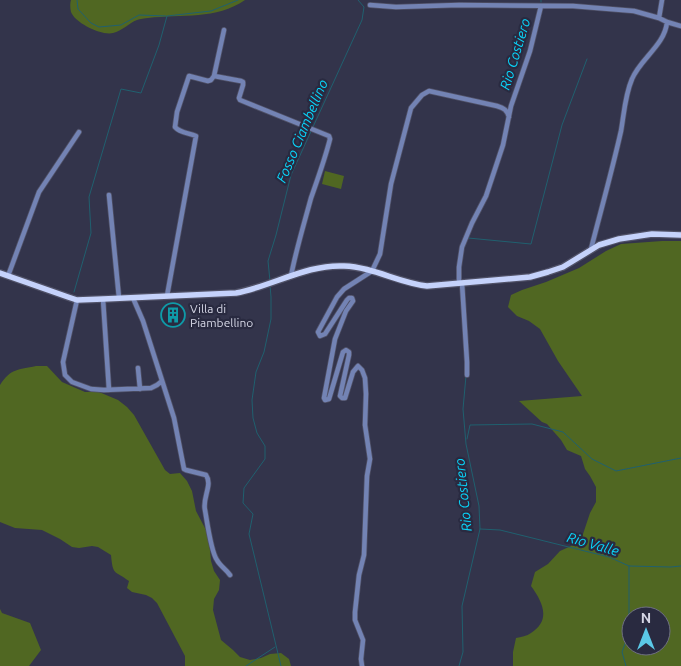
<svg xmlns="http://www.w3.org/2000/svg" width="681" height="666" viewBox="0 0 681 666" font-family="Ubuntu,sans-serif">
<style>
.green{fill:#506722;fill-rule:evenodd}
.lines{fill:none;stroke-linecap:round;stroke-linejoin:round}
.stream{stroke:#20606f;stroke-width:1}
.minor-casing{stroke:#505167;stroke-width:6}
.major-casing{stroke:#505167;stroke-width:8}
.minor{stroke:#7383b4;stroke-width:4.5}
.major{stroke:#c5d2fb;stroke-width:5.5}
.labels{text-anchor:middle;dominant-baseline:central;stroke-width:4.5;stroke-linejoin:round;paint-order:stroke}
.poi-label{font-size:12px;fill:#d5d6e5;stroke:#292a40;text-anchor:start}
.water-label{font-size:14px;font-style:italic;fill:#09d5fa;stroke:#292a40}
</style>
<rect width="100%" height="100%" fill="#33344b"/>
<path class="green" d="M71 0H245C216 20 182 14 148 18 145 18 140 19 137 20 129 23 122 31 113 33 102 36 75 23 71 12 70 8 70 3 71 0Z
M325 171 344 176 341 189 322 184Z
M662 241H681V666H513V652L516 638C521 637 527 636 531 633 552 620 542 601 531 586L535 572 548 564 560 551 571 546 583 534 590 513 596 502V487L590 476 585 469 581 456 567 450 561 440 547 424 542 422 519 401 582 396 558 361 540 329 529 321 517 316 508 307 511 295 522 290 546 282 579 268 606 251 621 244ZM631 616H661V646H631Z
M36 366H47L62 382 85 392H99L118 400 127 407 134 415 165 470 170 474 180 473 187 481 192 491 196 511 206 530 209 540 211 561 214 571 220 580 219 590 214 599 213 610 221 640 233 650 240 657 250 660 261 658 270 654 281 653 289 659 291 666H185V656L157 603 152 598 146 595 132 592 127 588 129 581C114 570 113 576 111 555L98 547 92 546 79 548 72 547 60 539 42 530 15 528 0 522V385C11 368 18 370 36 366Z
M0 609 2 613 30 623 41 650 29 666H0Z"/>
<g class="lines">
<path class="stream" d="M77 0 78 9 91 23 99 27 121 25 139 15 166 16
M541 2V0
M468 238 531 244 562 125 587 59
M270 281 268 261 276 235 291 175 362 20 364 7 358 0
M270 285 271 297V319L264 352 256 372 252 400 253 418 257 433 265 446V459L244 488 243 503 253 514 249 534 281 666
M74 292 91 233 89 197 121 89 141 93 159 45 167 16 211 11 238 0
M467 439 470 425 532 424 563 432 592 459 616 471 681 458
M480 529 500 530 609 557 629 566 671 567 681 566
M246 666 275 647
M459 666 463 652 462 606 480 529 479 506 466 444 463 409 466 376
M626 666 622 652 629 633V566"/>
<g class="minor-casing">
<path id="minor" d="M370 5 396 7 459 5 573 6 634 11 659 18 667 22 681 26
M659 18 662 0
M214 76 241 81 243 82V85L239 98 240 100 329 136 330 139C325 159 318 178 311 198 304 224 296 250 291 276
M109 195 119 298
M591 249C601 210 612 171 621 131 624 114 625 95 632 79 640 59 665 45 667 22
M8 276 39 192 79 132
M462 283 467 362V375
M459 284V267L462 247 472 223 486 196 503 145 511 106 530 51 541 6
M167 296 196 136C189 133 180 133 175 127L177 112 189 76 208 81 211 80 214 76 224 30
M133 298 143 321 174 418 184 469 186 470 206 475C213 485 202 498 205 510 207 521 211 552 217 560 220 566 226 569 230 575
M103 299 109 390
M77 300 63 362 65 375 72 382 91 389 104 390 151 388 157 385 162 381
M138 368 140 389
M362 666 361 659 363 640 355 620V612L359 575 364 555 367 476 370 459 365 425 366 394 365 378 362 370 358 366 353 372 345 398H342L340 396 349 355V352L346 350 343 352 329 399 325 400 324 398 335 339 346 311 353 301 352 298H349L347 300 325 334 320 336 318 332 337 297 344 289 372 271 380 254 391 184 411 108 422 95 429 91 497 106C504 108 507 110 509 117"/>
</g>
<g class="major-casing">
<path id="major" d="M0 273 68 297 77 300 103 299 236 293C273 286 307 264 344 266 373 267 399 283 427 286L530 277 548 272 563 267 599 245 619 239 652 234 681 235"/>
</g>
<use href="#minor" class="minor"/>
<use href="#major" class="major"/>
</g>
<defs>
<g id="building-ring" transform="scale(1.25)"><circle r="9.5" fill="#292a40" stroke="#0f9aa8" stroke-width="1.5"/><path d="M-4-6H4V6H1V3H-1V6H-4ZM-2.5-4.3h1.7v1.8h-1.7ZM.8-4.3h1.7v1.8H.8ZM-2.5-1h1.7V.8h-1.7ZM.8-1h1.7V.8H.8Z" fill="#0f9aa8"/></g>
</defs>
<g fill-rule="evenodd">
<use href="#building-ring" x="173" y="315"/>
</g>
<g class="labels">
<g class="poi-label">
<text x="190" y="308">Villa di<tspan x="190" dy="14">Piambellino</tspan></text>
</g>
<g class="water-label">
<text transform="translate(515 54) rotate(-73)">Rio Costiero</text>
<text transform="translate(302 131) rotate(-67)">Fosso Ciambellino</text>
<text transform="translate(463 495) rotate(-96)">Rio Costiero</text>
<text transform="translate(593 544) rotate(16)">Rio Valle</text>
</g>
</g>
<g transform="translate(646 631)"><circle r="24" fill="#292a40" stroke="#6e6f82"/>
<path d="M0-4L9 19L0 12L-9 19Z" fill="#5bc8e7"/>
<text y="-8" font-size="14" font-weight="bold" text-anchor="middle" fill="#d5d6e5">N</text>
</g>
</svg>
